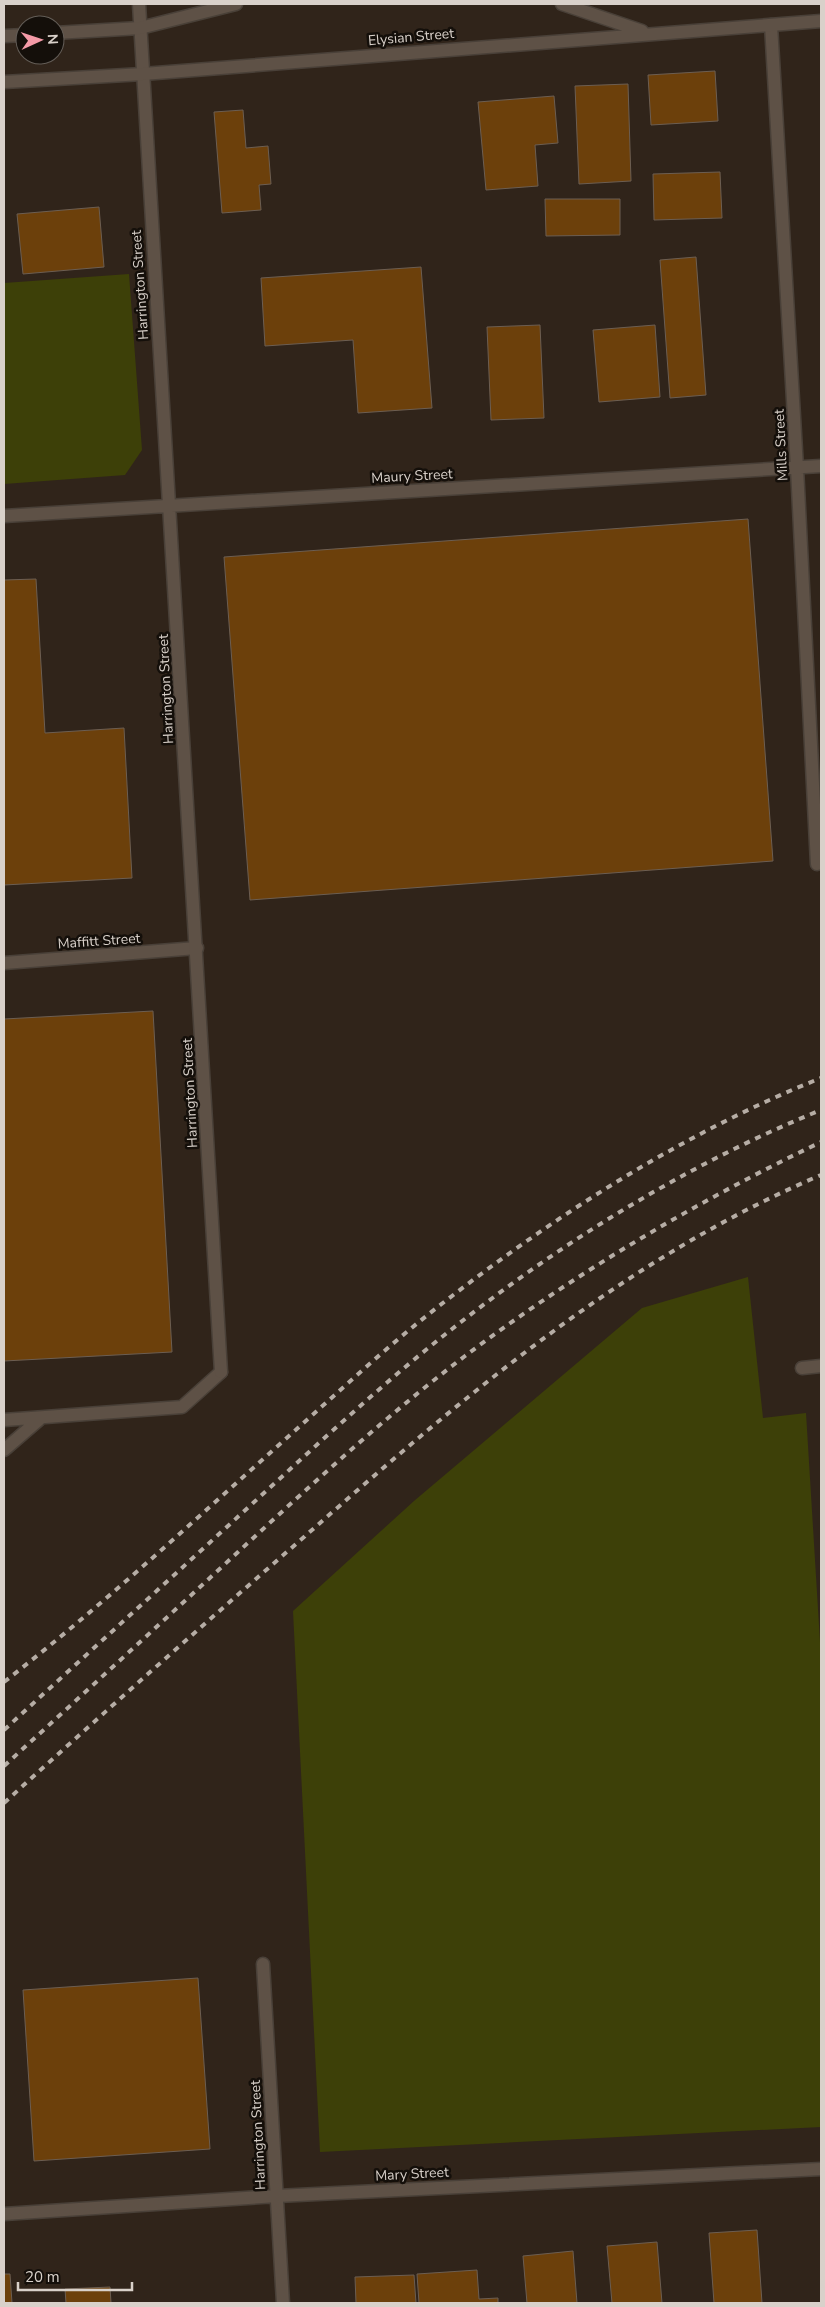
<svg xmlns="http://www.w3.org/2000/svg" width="825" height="2307" viewBox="0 0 825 2307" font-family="'Nunito Sans',sans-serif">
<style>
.green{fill:#3d4008}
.building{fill:#6c400b;stroke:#6c5e52}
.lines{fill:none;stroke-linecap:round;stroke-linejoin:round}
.lane-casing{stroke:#494038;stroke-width:15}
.street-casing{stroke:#494038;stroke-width:15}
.secondary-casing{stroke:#494038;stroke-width:15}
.lane{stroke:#5e5146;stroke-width:12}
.street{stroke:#5e5146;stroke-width:12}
.secondary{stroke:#5e5146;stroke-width:12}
.rail{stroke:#b6ada5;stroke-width:4;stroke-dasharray:6 6;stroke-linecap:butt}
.labels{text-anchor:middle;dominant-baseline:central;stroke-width:5;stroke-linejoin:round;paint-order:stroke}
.street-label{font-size:14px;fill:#d9d1ca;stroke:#140f0a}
</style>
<rect width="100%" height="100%" fill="#30241a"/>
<path class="green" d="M129 274 142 450 125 475 4 484V283Z
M748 1277 763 1418 806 1413 821 1658V2127L320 2152 293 1611 414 1501 642 1308Z"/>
<path class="building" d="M715 71 718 121 651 125 648 75Z
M628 84 631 181 579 184 575 86Z
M554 96 558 143 535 145 538 186 486 190 478 102Z
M243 110 246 148 268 146 271 184 259 185 261 210 222 213 214 112Z
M720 172 722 218 654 220 653 174Z
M545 199H620V235L546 236Z
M99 207 104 267 23 274 17 214Z
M696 257 706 395 670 398 660 260Z
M421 267 432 408 358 413 353 340 265 346 261 278Z
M540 325 544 418 491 420 487 327Z
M655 325 660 397 599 402 593 330Z
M748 519 773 861 250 900 224 557Z
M36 579 45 733 124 728 132 878 4 885V580Z
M153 1011 172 1352 4 1361V1019Z
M198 1978 210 2149 34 2161 23 1990Z
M757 2230 762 2303H714L709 2233Z
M657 2242 662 2303H612L607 2246Z
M573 2251 577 2303H527L523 2256Z
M477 2270 479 2299 498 2298V2303H419L417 2274Z
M4 2274H10L12 2303H4Z
M414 2275 416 2303H356L355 2277Z
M110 2287 111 2303H66L65 2289Z"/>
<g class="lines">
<g class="lane-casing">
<path id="lane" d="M4 963 197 948
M4 1420 182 1407 221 1372
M4 1450 41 1418"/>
</g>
<g class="street-casing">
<path id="street" d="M139 4 221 1372
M771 25 797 468 817 864
M4 516 821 466
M802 1368 821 1366
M263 1964 283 2303
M4 2214 277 2196 821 2169"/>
</g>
<g class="secondary-casing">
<path id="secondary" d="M562 4 642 31
M55 33 140 28 236 4
M4 36 25 35
M4 82 143 74 821 21"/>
</g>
<use href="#lane" class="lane"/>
<use href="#street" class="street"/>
<use href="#secondary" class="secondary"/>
<path class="rail" d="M4 1682C107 1602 202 1513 299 1427 345 1386 390 1344 439 1306 556 1215 683 1133 821 1078
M4 1730C87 1654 170 1579 253 1503 318 1444 383 1383 452 1329 565 1240 688 1164 821 1110
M4 1766C82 1695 160 1624 238 1552 311 1485 386 1416 465 1356 577 1272 696 1202 821 1142
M4 1803C103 1713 203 1625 304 1537 462 1398 625 1258 821 1175"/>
</g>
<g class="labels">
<g class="street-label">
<text transform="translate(411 37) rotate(-5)">Elysian Street</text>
<text transform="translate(140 285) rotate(-94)">Harrington Street</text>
<text transform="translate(781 445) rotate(-93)">Mills Street</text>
<text transform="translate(412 476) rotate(-3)">Maury Street</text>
<text transform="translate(166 689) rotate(-93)">Harrington Street</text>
<text transform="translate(99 941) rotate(-4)">Maffitt Street</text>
<text transform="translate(190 1093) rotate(-93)">Harrington Street</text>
<text transform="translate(258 2135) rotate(-93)">Harrington Street</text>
<text transform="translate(412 2174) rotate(-3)">Mary Street</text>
</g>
</g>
<rect width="825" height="2307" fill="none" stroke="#d9d1ca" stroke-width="10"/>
<g transform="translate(40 40) rotate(87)"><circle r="24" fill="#140f0a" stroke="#635d57"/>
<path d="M0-4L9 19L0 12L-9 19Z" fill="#f49aa7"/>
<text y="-8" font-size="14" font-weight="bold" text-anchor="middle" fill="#d9d1ca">N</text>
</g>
<path d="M18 2282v8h114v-8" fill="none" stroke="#d9d1ca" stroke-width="2.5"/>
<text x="25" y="2282" font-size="15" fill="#d9d1ca" stroke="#140f0a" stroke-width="4" paint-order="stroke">20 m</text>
</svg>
